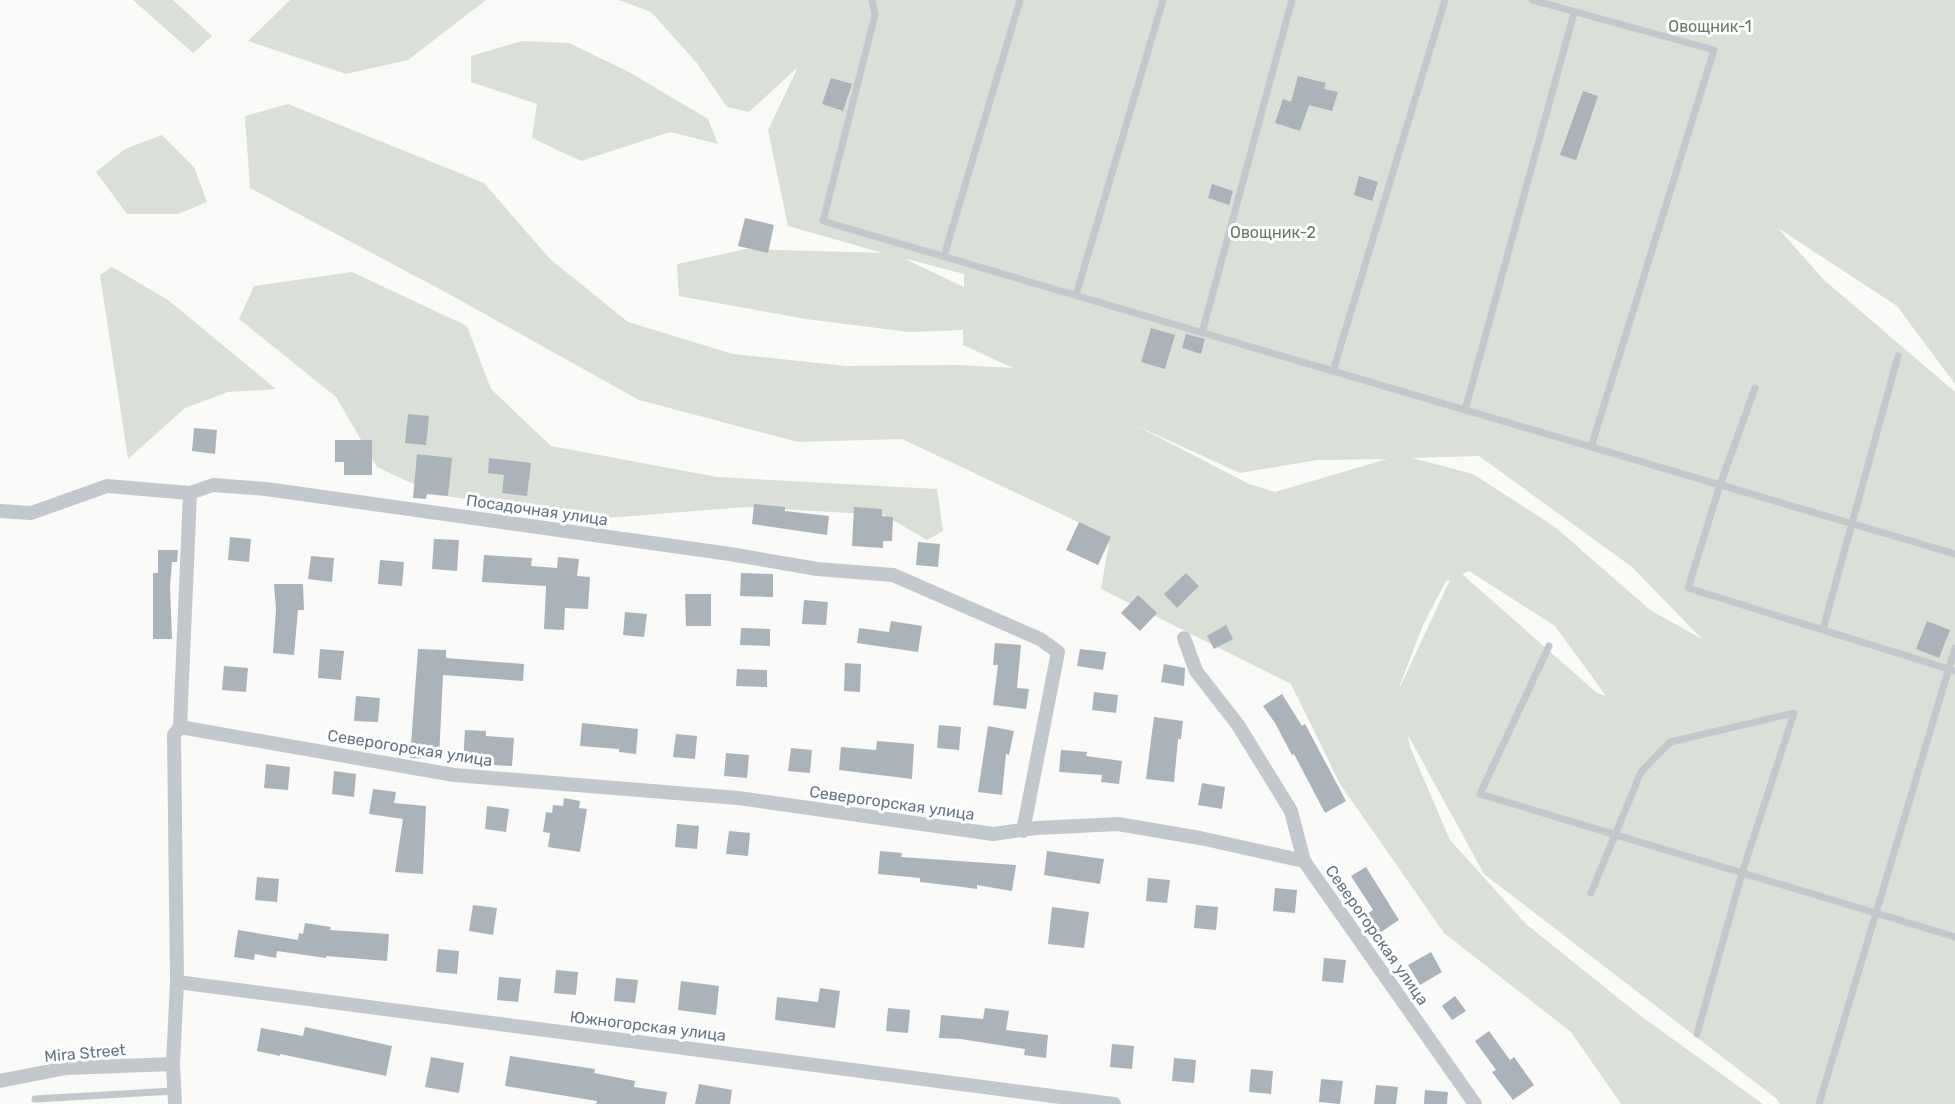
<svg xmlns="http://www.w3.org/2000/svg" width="1955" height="1104" viewBox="0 0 1955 1104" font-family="Rubik,sans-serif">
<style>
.green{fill:#dadfd7;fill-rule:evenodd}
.building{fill:#aab3b9}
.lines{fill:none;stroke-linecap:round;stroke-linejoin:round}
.lane{stroke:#c3c8cc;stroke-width:7}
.street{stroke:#c3c8cc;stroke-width:14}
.labels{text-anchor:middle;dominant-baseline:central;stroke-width:6;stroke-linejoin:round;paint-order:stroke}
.park-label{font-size:16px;fill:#687a64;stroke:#fff}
.street-label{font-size:16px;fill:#657683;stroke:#fff}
</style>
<rect width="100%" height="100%" fill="#fafaf8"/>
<path class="green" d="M133 0H173L212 36 193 53Z
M290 0H486L408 60 346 74 248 41Z
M619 0H1955V384L1897 306 1778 228 1823 279 1955 392V1104H1780L1777 1099 1484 874 1408 735 1410 747 1450 840 1526 924 1638 1014 1763 1104H1621L1571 1032 1444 933 1340 784 1291 684 1101 589 1110 537 902 439 798 442 639 400 447 293 250 188 245 116 288 104 484 183 550 259 628 322 733 354 846 366 959 365 1013 368 963 345V330L909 332 806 319 679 296 677 264 746 249 883 253 788 226 768 130 798 67 749 112 727 107 696 62 651 12ZM907 259 964 274V287L907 260ZM1135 425 1240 473 1317 460 1387 459 1275 492 1249 484ZM1479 456 1632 567 1702 639 1650 610 1555 527 1473 474 1412 458ZM1469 571 1555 626 1606 696 1597 693 1462 574ZM1450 580 1401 685H1400L1423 625 1446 581Z
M522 41 569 43 629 72 708 119 718 144 670 132 581 161 532 138 537 104 471 82V56Z
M162 135 194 167 207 202 178 214H127L96 172 125 149Z
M112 267 168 300 276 389 228 392 185 408 128 459 100 275Z
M352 272 467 326 491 389 551 446 717 477 937 489 943 531 927 540 884 515 745 507 607 518 437 495 377 467 336 397 239 319 254 286Z"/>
<path class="building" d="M1298 76 1326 83 1324 89 1338 92 1332 111 1309 105 1300 131 1275 123 1283 99 1291 102Z
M831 78 852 84 843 111 822 104Z
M1583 91 1598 96 1576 160 1560 155Z
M1359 176 1378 182 1372 201 1354 195Z
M1212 184 1233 191 1229 205 1208 198Z
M745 218 774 225 768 253 738 246Z
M1151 328 1175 335 1165 369 1141 362Z
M1186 334 1205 339 1201 354 1182 348Z
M408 414 429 416 426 445 405 443Z
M194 428 217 430 215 454 192 451Z
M335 440H372V475H344V462H335Z
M417 454 452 458 448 496 427 494 426 499 413 498Z
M489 458 531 463 527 496 502 493 504 475 488 473Z
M754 504 785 507V511L829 516 827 535 752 524Z
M854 507 882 509V516L893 517 892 541H883V548L852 546Z
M1079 522 1111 537 1098 565 1066 550Z
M230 537 251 539 249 562 228 560Z
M434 539 459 540 457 571 432 569Z
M918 542 940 544 938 567 916 565Z
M158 550H178L177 562H172L170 586 172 639H153V573H158Z
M484 555 532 558 531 566 557 568 558 557 579 559 577 576 590 577 588 609 565 608 564 630 544 629 546 586 482 582Z
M311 556 334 558 332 582 308 579Z
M380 560 404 562 402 586 378 584Z
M741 573 773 574V597L740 596Z
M1186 573 1199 586 1177 608 1164 594Z
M274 584H303L304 610H298L294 655 273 653 276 610Z
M685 594H711V626H686Z
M1138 595 1157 613 1140 631 1121 613Z
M804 600 828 602 826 625 802 624Z
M625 612 647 614 644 637 623 635Z
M891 621 922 626 918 652 857 643 859 628 889 632Z
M1927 621 1950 630 1939 658 1916 649Z
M1226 625 1233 639 1214 649 1207 636Z
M741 628 770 629V646L740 645Z
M995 643 1021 645 1017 688 1029 689 1026 709 993 705 998 665H993Z
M320 649 344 651 341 680 318 678Z
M418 649 446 650V658L524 664 523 681 443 675 439 759 410 758Z
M1080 649 1106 652 1103 670 1077 666Z
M845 663 861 664 860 692 844 691Z
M1164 664 1185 668 1184 686 1161 682Z
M224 666 248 668 246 692 222 690Z
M737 669 767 670V687L736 686Z
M1094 692 1118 695 1116 713 1092 710Z
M1282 694 1302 726 1305 724 1346 801 1325 813 1294 754 1292 755 1275 723 1263 706Z
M356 696 380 698 378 722 354 721Z
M1154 717 1183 721 1181 739H1178L1174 782 1146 779Z
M582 723 638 729 636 754 619 752V749L580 746Z
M939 725 961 727 959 750 937 748Z
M988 726 1014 731 1009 755 1006 754 1002 795 978 792Z
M465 730 486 731V736L514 738 512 766 463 763Z
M676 734 697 736 695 759 673 757Z
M877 741 914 744 912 779 839 770 841 747 876 750Z
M791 748 812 750 810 773 788 771Z
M1061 750 1087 752 1086 756 1122 761 1119 784 1101 782 1102 775 1059 772Z
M726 753 749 755 747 778 724 776Z
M266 764 290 767 288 790 264 788Z
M334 771 356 774 354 797 332 794Z
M1202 783 1225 787 1222 809 1198 805Z
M373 789 396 792 394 803 426 806 423 874 395 872 403 819 369 814Z
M564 798 580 801 579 808 587 809 580 852 548 847 550 833 543 832 546 812 552 813 553 805 563 806Z
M487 806 509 809 506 832 485 829Z
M677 824 699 826 697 849 675 847Z
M729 831 750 833 748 856 726 854Z
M880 851 902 853 901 857 1016 865 1012 891 977 885V889L955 886 920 882V878L878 874Z
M1047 851 1104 859 1100 884 1044 875Z
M1366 867 1399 920 1378 934 1365 915 1373 910 1351 876Z
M257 877 279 879 277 902 255 900Z
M1148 878 1170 880 1167 903 1146 901Z
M1275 888 1297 890 1295 913 1273 911Z
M473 905 497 908 493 935 469 931Z
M1196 905 1218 907 1216 930 1194 928Z
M1052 907 1089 912 1084 948 1048 944Z
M305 923 331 927 330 930 389 934 387 961 326 956V958L277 951 276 958 255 954 254 960 234 957 238 930 298 940 299 933 303 934Z
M438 949 459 951 457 974 436 972Z
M1431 952 1442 972 1420 985 1408 965Z
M1324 958 1346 960 1343 983 1322 981Z
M556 970 578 972 576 995 554 993Z
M499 977 521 979 518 1002 497 1000Z
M616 978 638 980 635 1003 614 1001Z
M681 981 719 986 716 1015 678 1010Z
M820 988 840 991 835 1028 775 1020 777 997 818 1002Z
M1455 996 1466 1011 1452 1020 1442 1006Z
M888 1008 910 1010 908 1033 886 1031Z
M985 1008 1009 1011 1006 1030 1048 1035 1046 1058 1024 1055 1025 1049 961 1039 939 1038 941 1015 983 1019Z
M305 1027 392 1046 386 1076 280 1054V1056L257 1051 261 1028 303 1036Z
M1489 1031 1510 1060 1514 1057 1534 1085 1513 1100 1492 1072 1496 1070 1475 1041Z
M1112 1044 1134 1046 1132 1069 1110 1067Z
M510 1056 595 1069 594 1073 635 1081 634 1087 667 1092 665 1104H596L597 1101 505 1086Z
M431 1057 464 1063 459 1093 425 1087Z
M1174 1058 1196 1060 1194 1083 1172 1081Z
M1251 1069 1273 1071 1271 1094 1249 1092Z
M1321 1079 1343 1081 1340 1104 1319 1102Z
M699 1084 732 1090 730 1104H695Z
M1376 1085 1398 1087 1396 1104H1374Z
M1425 1090 1448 1092 1447 1104H1424Z"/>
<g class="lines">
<path class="lane" d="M872 0 875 15 823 221 1955 554
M1532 0 1714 50 1591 447
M944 256 1020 0
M1076 295 1163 0
M1202 333 1292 0
M1333 371 1445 0
M1755 388 1720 485 1688 588 1955 671
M1465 410 1574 13
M1823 629 1898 356
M1549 646 1480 794 1955 937
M1591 893 1641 772 1670 742 1794 713
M1697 1034 1742 873 1794 713
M35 1099 174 1091
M1819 1104 1955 648"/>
<path class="street" d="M0 511 31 513 107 486 190 493 213 485 266 489 730 554 817 569 893 575 1040 639 1058 652 1023 831
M1184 638 1196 671 1238 725 1291 811 1304 861 1475 1104
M180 727 454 775 738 798 993 834 1036 828 1118 824 1200 838 1304 861
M177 982 1114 1104
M0 1081 66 1068 173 1064
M175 1104 173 1064 177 982 174 735 180 727 190 493"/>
</g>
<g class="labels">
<g class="park-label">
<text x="1710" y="26">Овощник-1</text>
<text x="1273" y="232">Овощник-2</text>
</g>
<g class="street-label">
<text transform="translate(537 510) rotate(8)">Посадочная улица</text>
<text transform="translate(410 748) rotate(9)">Северогорская улица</text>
<text transform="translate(892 803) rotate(8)">Северогорская улица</text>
<text transform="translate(1377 935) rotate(55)">Северогорская улица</text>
<text transform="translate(648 1026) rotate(7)">Южногорская улица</text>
<text transform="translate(85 1053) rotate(-5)">Mira Street</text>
</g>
</g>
</svg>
